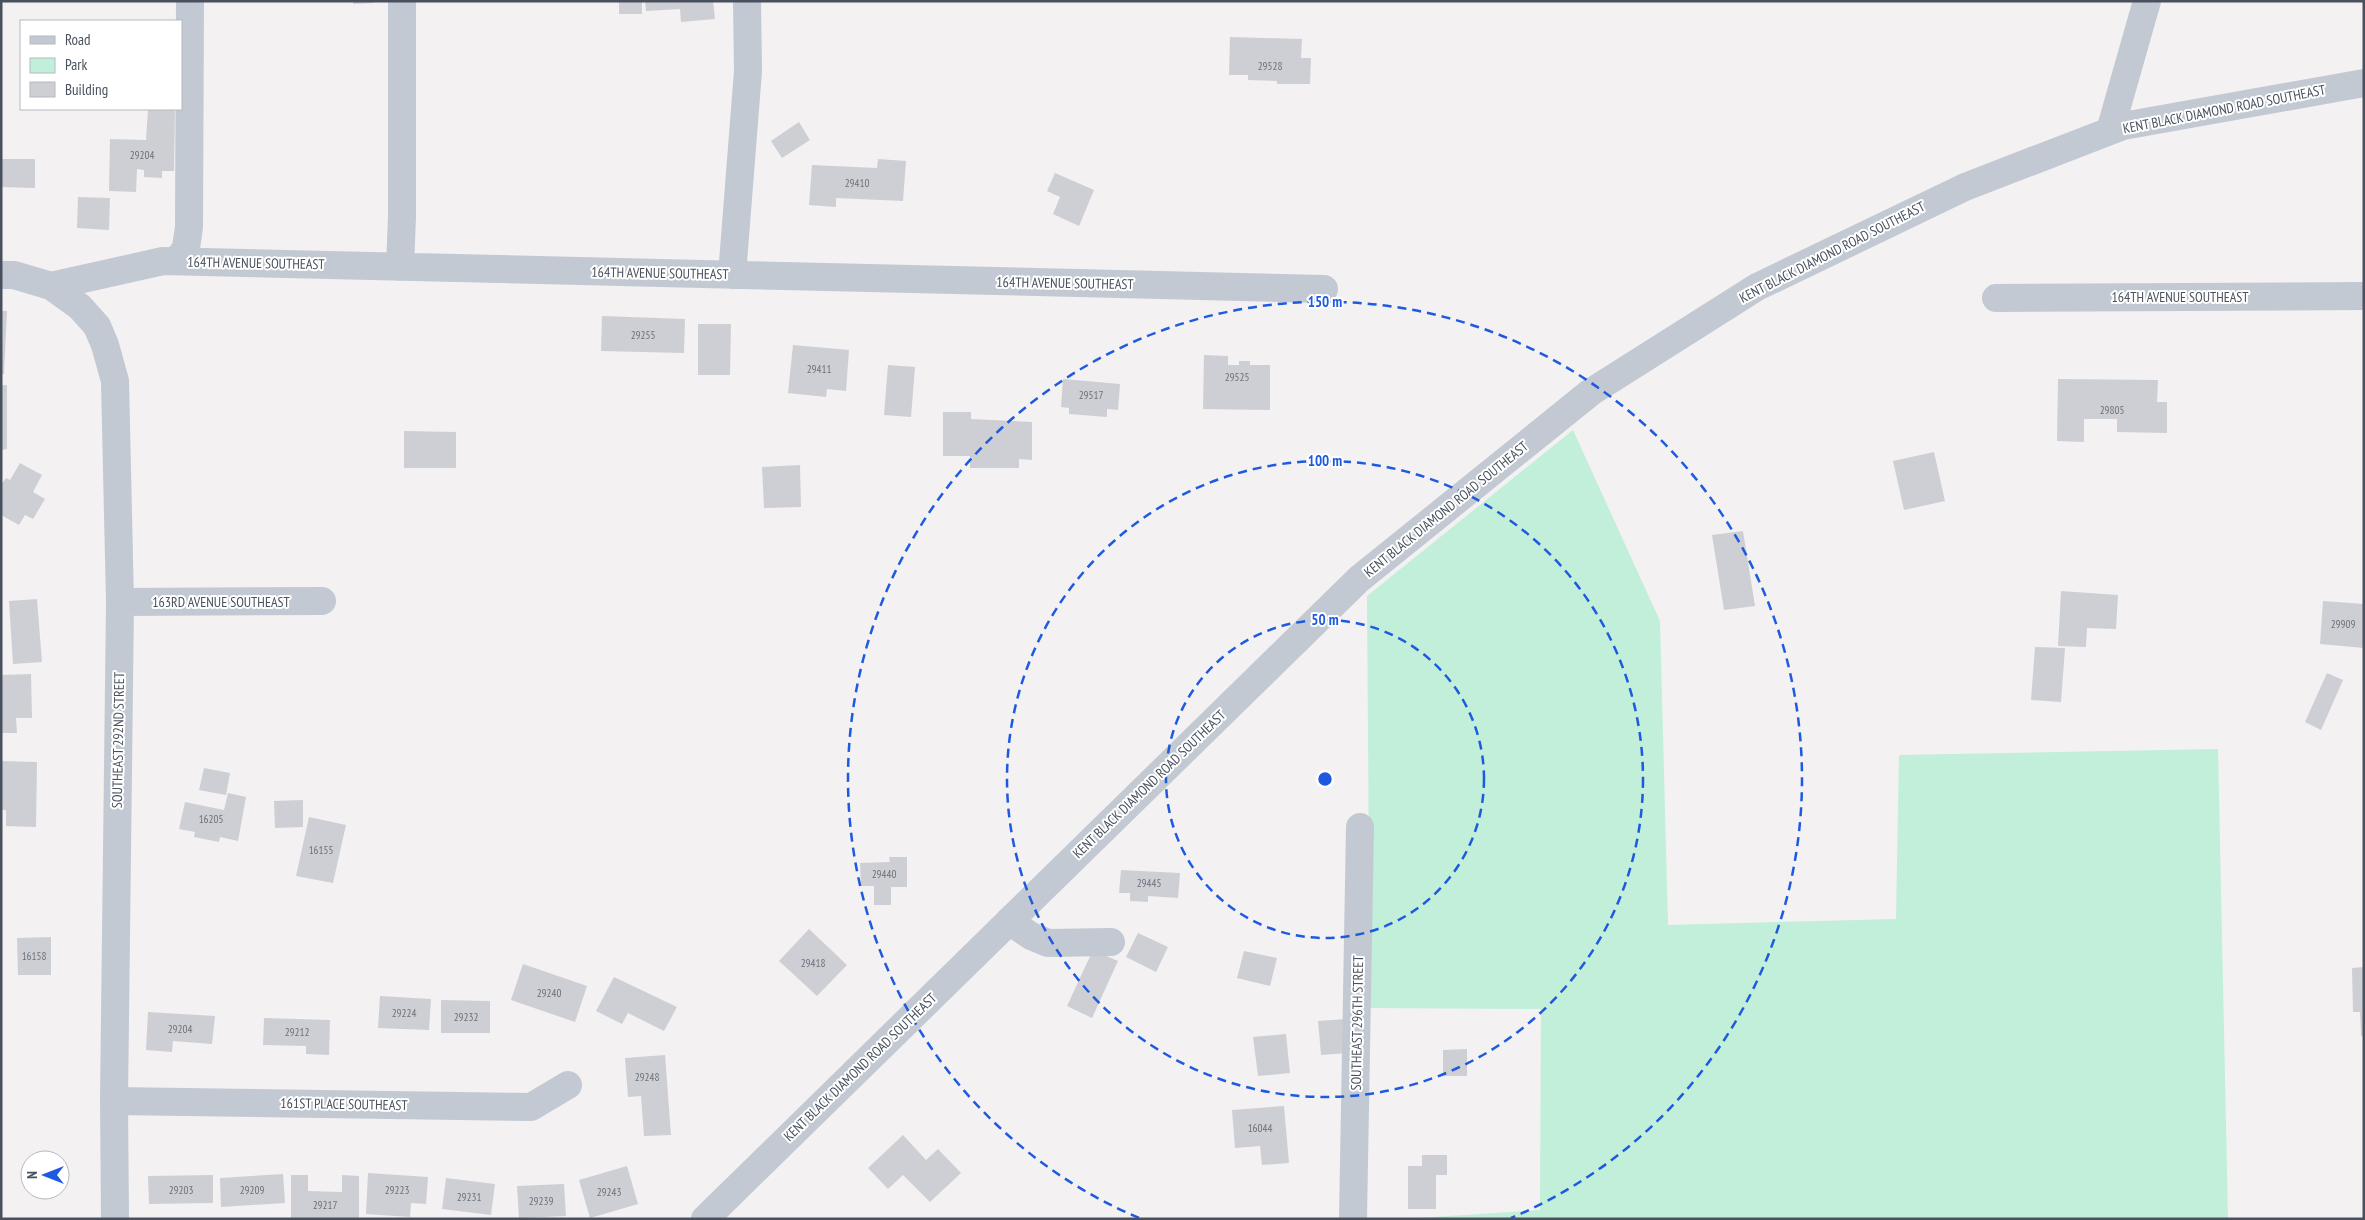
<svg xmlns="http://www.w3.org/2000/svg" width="2365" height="1220" viewBox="0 0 2365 1220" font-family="'PT Sans Narrow',sans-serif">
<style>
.green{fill:#c1efd9}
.building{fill:#cecfd5}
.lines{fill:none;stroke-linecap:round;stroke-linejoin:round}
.minor{stroke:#c2c9d2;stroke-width:28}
.ring{fill:none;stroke:#1e5ae0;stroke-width:2.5;stroke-dasharray:9 6}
.labels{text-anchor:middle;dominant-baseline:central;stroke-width:4;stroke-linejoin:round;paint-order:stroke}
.number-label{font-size:11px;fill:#6a707c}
.street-label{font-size:14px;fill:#49515e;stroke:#fff}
.centre{fill:#1e5ae0;stroke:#fff;stroke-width:2.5}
.ring-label{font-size:15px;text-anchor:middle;font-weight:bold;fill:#1e5ae0;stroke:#fff;stroke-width:4;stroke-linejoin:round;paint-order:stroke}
</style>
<rect width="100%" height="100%" fill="#f3f1f1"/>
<path class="green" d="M1573 430 1660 621 1668 925 1896 919 1899 755 2218 749 2228 1219H1402L1540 1210 1541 1009 1370 1008 1367 596Z"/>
<path class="building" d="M353 1H374V3L353 4Z
M619 1H642V14H619Z
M645 1H713L715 19 681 22 680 9 646 11Z
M1230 37 1302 39 1301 58H1311L1310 84H1277V81L1248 80V75H1229Z
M148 109H175L174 171H162V178L144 177V170L137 169 136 192 109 191 110 139 146 140Z
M799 122 810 140 782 158 771 141Z
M1 159H35V188L1 187Z
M878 159 906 161 903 201 836 198V207L809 205 812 165 877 168Z
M1055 173 1094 190 1079 226 1053 214 1060 197 1047 191Z
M78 197 110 198 109 230 77 228Z
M1 311H7L4 374H1Z
M602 316 685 319 684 353 601 351Z
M698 324H731L730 375H698Z
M793 345 849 350 846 391 827 389 826 397 788 393Z
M1204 355 1228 356V365H1239V361H1250V365H1270V410L1203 409Z
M888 365 915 367 911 417 884 415Z
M1063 379 1120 384 1118 410 1107 409V417L1069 414V408L1061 407Z
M2058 379 2158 380 2157 402H2167V433L2117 432V419H2084V442L2057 441Z
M1 385H7V449L1 450Z
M943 412H971V419L1032 422V460L1019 459V468H970V456H943Z
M404 431 456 432V468H404Z
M1934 452 1945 501 1904 510 1893 461Z
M20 463 42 475 33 492 45 499 33 519 25 515 19 525 1 515V485L6 478 10 480Z
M800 465 801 507 764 508 762 467Z
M1743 531 1755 606 1724 610 1712 535Z
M2061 591 2118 595 2116 629 2087 628 2086 647 2058 646Z
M37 599 42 662 13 664 9 601Z
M2323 601 2364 604V648L2320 644Z
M2035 647 2065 648 2061 702 2031 700Z
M2327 673 2343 680 2321 730 2305 722Z
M31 674 32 718H16L17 733H1V675Z
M1 761 37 762 36 827 6 826V810H1Z
M204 768 230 773 226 795 199 790Z
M228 793 246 797 238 841 220 837 219 842 194 837 195 832 179 829 185 802 224 810Z
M303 800V827L275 828 274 801Z
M309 817 346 825 333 883 296 876Z
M889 857H907V887H891V905H874V886H861L860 863 890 862Z
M1121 870 1180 873 1178 898 1148 896V902L1130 901V893H1119Z
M809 929 847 965 817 996 779 961Z
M1138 933 1168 947 1156 972 1126 957Z
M51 937V975H18L17 938Z
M1093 950 1118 961 1092 1018 1067 1006Z
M1244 951 1277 958 1270 986 1237 978Z
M523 964 587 986 575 1022 511 1000Z
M2364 967V1036H2361L2360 1012H2353L2352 968Z
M614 977 677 1007 664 1031 628 1013 622 1024 596 1011Z
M380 996 431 999 429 1030 378 1028Z
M441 1000 490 1001V1033H441Z
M148 1012 215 1016 212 1044 173 1041 172 1052 146 1050Z
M264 1018 330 1020 329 1055 306 1054V1046L263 1045Z
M1346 1019 1348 1053 1321 1055 1318 1021Z
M1286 1034 1290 1073 1258 1076 1253 1037Z
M1467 1049V1076H1443V1050Z
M665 1055 671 1135 644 1136 641 1096 628 1097 625 1058Z
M1284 1106 1289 1163 1262 1165 1260 1146 1235 1148 1232 1110Z
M903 1135 926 1160 938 1149 961 1173 930 1202 903 1175 888 1189 868 1168Z
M1422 1155H1447V1175H1436V1209H1408V1166H1422Z
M627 1166 638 1204 590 1218 579 1180Z
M368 1173 428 1177 426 1204 411 1203 410 1217 366 1214Z
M283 1174 285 1203 221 1207 220 1178Z
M213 1175V1203L149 1204 148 1176Z
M291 1175H308V1191L342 1192V1175L359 1176V1219H291Z
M446 1178 495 1184 491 1215 442 1209Z
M564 1184 566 1216 519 1218 517 1186Z"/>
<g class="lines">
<path class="minor" d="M2110 131 2147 1
M177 261 186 248 189 227 190 1
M400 267 402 217V1
M1 275H14L51 286 163 261 1324 289
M732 275 748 71 747 1
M51 286 80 307 97 326 105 345 115 381 120 602 114 1101 115 1219
M1996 298 2364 296
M120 602 322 601
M1009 921 1031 936 1048 943 1111 942
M114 1101 531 1107 568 1085
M705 1219 1359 579 1591 392 1757 287 1965 187 2123 126 2364 83
M1353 1219 1360 827"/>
</g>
<g class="ring">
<circle cx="1325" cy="779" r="159"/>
<circle cx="1325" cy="779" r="318"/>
<path d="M1139 1218A477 477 0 1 1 1511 1218"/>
</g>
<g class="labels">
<g class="number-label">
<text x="1270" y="66">29528</text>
<text x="142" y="155">29204</text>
<text x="857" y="183">29410</text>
<text x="643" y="335">29255</text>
<text x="819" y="369">29411</text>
<text x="1237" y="377">29525</text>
<text x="1091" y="395">29517</text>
<text x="2112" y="410">29805</text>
<text x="2343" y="624">29909</text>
<text x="211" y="819">16205</text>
<text x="321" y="850">16155</text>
<text x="884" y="874">29440</text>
<text x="1149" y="883">29445</text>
<text x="34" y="956">16158</text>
<text x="813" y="963">29418</text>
<text x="549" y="993">29240</text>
<text x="404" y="1013">29224</text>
<text x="466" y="1017">29232</text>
<text x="180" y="1029">29204</text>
<text x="297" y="1032">29212</text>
<text x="647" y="1077">29248</text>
<text x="1260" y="1128">16044</text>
<text x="181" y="1190">29203</text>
<text x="252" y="1190">29209</text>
<text x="397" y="1190">29223</text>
<text x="609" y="1192">29243</text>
<text x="469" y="1197">29231</text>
<text x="541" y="1201">29239</text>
<text x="325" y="1205">29217</text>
</g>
<g class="street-label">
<text transform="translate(2224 109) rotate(-11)">KENT BLACK DIAMOND ROAD SOUTHEAST</text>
<text transform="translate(1832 252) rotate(-27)">KENT BLACK DIAMOND ROAD SOUTHEAST</text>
<text transform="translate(256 263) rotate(1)">164TH AVENUE SOUTHEAST</text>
<text transform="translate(660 273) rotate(1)">164TH AVENUE SOUTHEAST</text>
<text transform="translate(1065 283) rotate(1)">164TH AVENUE SOUTHEAST</text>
<text x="2180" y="297">164TH AVENUE SOUTHEAST</text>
<text transform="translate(1446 509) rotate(-39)">KENT BLACK DIAMOND ROAD SOUTHEAST</text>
<text x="221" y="602">163RD AVENUE SOUTHEAST</text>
<text transform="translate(118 740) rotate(-89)">SOUTHEAST 292ND STREET</text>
<text transform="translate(1149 784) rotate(-44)">KENT BLACK DIAMOND ROAD SOUTHEAST</text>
<text transform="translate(1357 1023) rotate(-89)">SOUTHEAST 296TH STREET</text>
<text transform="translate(860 1067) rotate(-44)">KENT BLACK DIAMOND ROAD SOUTHEAST</text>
<text transform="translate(344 1104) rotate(1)">161ST PLACE SOUTHEAST</text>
</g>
</g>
<circle cx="1325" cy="779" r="8" class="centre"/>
<g class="ring-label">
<text x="1325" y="307">150 m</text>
<text x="1325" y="466">100 m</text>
<text x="1325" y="625">50 m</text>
</g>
<rect width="2365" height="1220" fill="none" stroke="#49515e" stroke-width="5"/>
<rect x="20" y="20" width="162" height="90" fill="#ffffff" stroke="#b6b9bf"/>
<rect x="30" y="36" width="25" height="8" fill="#c2c9d2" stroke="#b6b9bf"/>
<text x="65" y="45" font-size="15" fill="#49515e">Road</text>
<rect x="30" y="58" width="25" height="15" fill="#c1efd9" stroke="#b6b9bf"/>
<text x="65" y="70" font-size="15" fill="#49515e">Park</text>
<rect x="30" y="82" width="25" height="15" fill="#cecfd5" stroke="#b6b9bf"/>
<text x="65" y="95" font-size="15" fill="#49515e">Building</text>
<g transform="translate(45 1175) rotate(270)"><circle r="24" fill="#ffffff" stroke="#b6b9bf"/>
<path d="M0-4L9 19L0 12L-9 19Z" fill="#1e5ae0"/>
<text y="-8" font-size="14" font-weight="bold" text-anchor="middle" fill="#49515e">N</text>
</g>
</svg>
